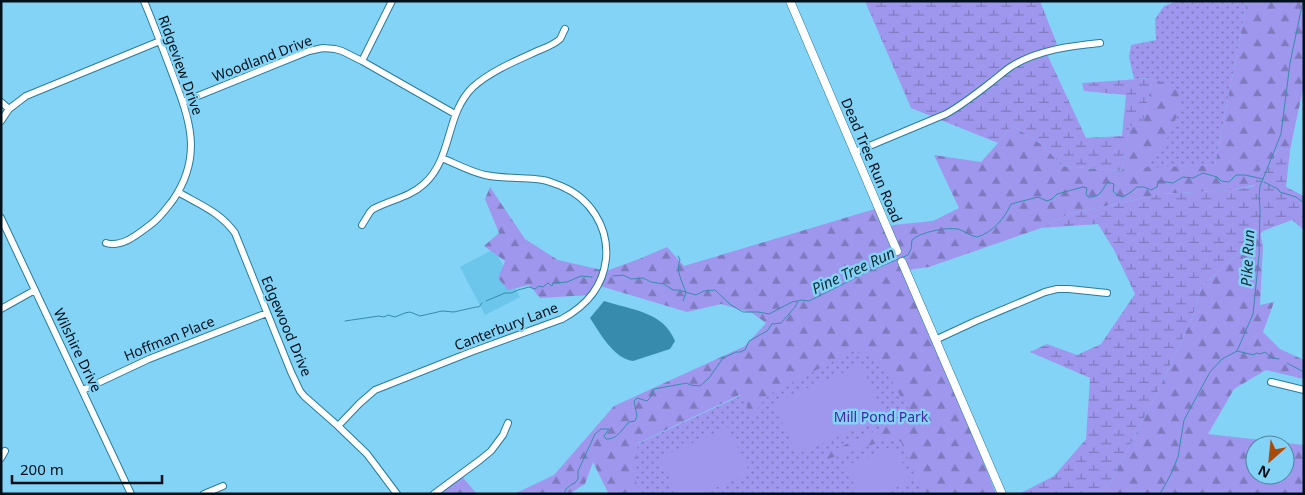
<svg xmlns="http://www.w3.org/2000/svg" width="1305" height="495" viewBox="0 0 1305 495" font-family="'Noto Sans',sans-serif">
<style>
.built{fill:#6cc5eb}
.green{fill:url(#green-dots)}
.forest{fill:url(#forest-firs);fill-rule:evenodd}
.wetland{fill:url(#wetland-marsh)}
.pitch{fill:#9f97ed}
.water{fill:#378cae}
.lines{fill:none;stroke-linecap:round;stroke-linejoin:round}
.stream{stroke:#378cae;stroke-width:1}
.minor-casing{stroke:#267d9d;stroke-width:8}
.tertiary-casing{stroke:#267d9d;stroke-width:9}
.minor{stroke:#fff;stroke-width:6}
.tertiary{stroke:#fff;stroke-width:8}
.labels{text-anchor:middle;dominant-baseline:central;stroke-width:5;stroke-linejoin:round;paint-order:stroke}
.street-label{font-size:14px;fill:#000f19;stroke:#82d3f6}
.park-label{font-size:14px;fill:#4824a4;stroke:#82d3f6}
.water-label{font-size:15px;font-style:italic;fill:#132d38;stroke:#82d3f6}
</style>
<defs>
<pattern id="green-dots" width="8" height="8" patternUnits="userSpaceOnUse" patternTransform="scale(1.25)"><rect width="8" height="8" fill="#9f97ed"/><path d="M2 2h.1M6 6h.1" fill="none" stroke="#7f7abf" stroke-width="1.8" stroke-linecap="round"/></pattern>
<pattern id="forest-firs" width="22" height="20" patternUnits="userSpaceOnUse" patternTransform="scale(1.25)"><rect width="22" height="20" fill="#9f97ed"/><path d="M5 1l3.5 6h-7zM16 11l3.5 6h-7z" fill="#7f7abf"/></pattern>
<pattern id="wetland-marsh" width="20" height="14" patternUnits="userSpaceOnUse" patternTransform="scale(1.25)"><rect width="20" height="14" fill="#9f97ed"/><path d="M1 5h8M5 5V1M11 12h8M15 12V8" fill="none" stroke="#7f7abf"/></pattern>
</defs>
<rect width="100%" height="100%" fill="#82d3f6"/>
<path class="built" d="M494 249 520 297 485 315 460 267Z"/>
<path class="green" d="M1178 1H1247L1215 165 1140 169 1153 78 1134 79 1129 57 1131 45 1156 40 1155 19 1164 6Z
M922 311 996 494H609L594 464Z"/>
<path class="forest" d="M1247 1H1304V84L1290 150 1279 148 1274 159 1262 166 1255 185 1231 190 1161 194 1069 214 1041 228 929 267 908 270 922 311 996 494H923L901 442 892 438 828 459 820 456 913 414 904 403 892 381 873 357 853 351 770 394 751 416 746 403 740 395 638 443 634 477 641 494H609L593 462 585 484 569 494H514L554 475 614 406 745 346 766 323 752 313 721 304 687 312 597 285 591 295 540 298 529 285 508 290 498 278 505 261 484 246 499 233 485 199 490 187 525 239 558 260 606 271 639 259 667 247 684 266 878 208 887 230 893 225 933 221 959 208 934 155 981 162 998 143 1012 125 1044 146 1062 166 1122 171 1130 125H1142L1153 78 1180 92V109L1162 150 1141 168 1215 165Z
M1257 217 1263 246 1260 305 1274 302 1263 332 1280 349 1304 360V379L1266 370 1234 389 1208 434 1304 445V494H1104L1108 487 1157 393 1192 318 1202 286 1254 239ZM1255 445H1285V475H1255Z
M459 473 477 494H431Z"/>
<path class="wetland" d="M865 1H1040L1057 44 1046 52 1086 138 1122 136 1126 95 1084 91 1082 83 1153 78 1142 126H1130L1122 171 1062 166 1044 146 1012 125 998 143 911 108Z
M1279 148 1290 150 1286 187 1304 196V230L1292 220 1263 231 1260 234 1257 219 1254 239 1202 286 1192 318 1157 393 1108 487 1104 494H1019L1054 476 1086 439 1090 378 1030 352 1047 344 1077 355 1101 344 1135 294 1114 250 1098 224 1041 228 1069 214 1161 194 1231 190 1254 186 1262 166 1274 159Z"/>
<path class="pitch" d="M861 365 885 417 797 454 773 403Z
M728 427 750 473 701 494H677L659 458Z
M895 445 910 481 881 494H858L846 466Z"/>
<path class="water" d="M604 301C631 310 663 311 675 341L670 349 633 361C613 358 600 333 590 318Z"/>
<g class="lines">
<path class="stream" d="M1264 182 1278 189 1280 192 1296 197 1304 203
M678 256 680 260C675 270 683 283 686 293L683 301
M613 276 623 275 631 279 643 278 651 282 664 284 673 290H678L696 295 704 291 715 290 731 305 743 312H758L769 314 792 302 797 301
M486 301 505 293H511L518 290 529 287 535 289 539 286 543 287 548 283 552 286 553 283 567 282 581 276 592 277
M345 321 379 316 384 317 388 315 395 317 405 313 410 312 420 316 442 311 454 312 476 307H479L482 303
M1237 351 1254 355 1256 353 1260 354 1265 352 1272 358 1279 359
M1287 363 1304 372
M564 494 566 489 572 484 575 483 578 479V471L595 434 601 429H609L604 436 606 439C617 440 622 429 629 422L635 421 637 416 634 401 637 398 647 401 650 398 654 389 687 383 690 385 700 386 709 378 723 358 736 352H740L745 350 749 341 767 331 772 324 781 323 795 307 798 301 802 300 809 301 865 273 908 255 911 249 912 240C920 232 947 227 958 229 965 231 970 236 977 237 992 233 1005 218 1011 204L1038 197 1047 201 1052 199 1057 194 1083 187 1087 188 1086 194 1088 197C1101 198 1101 190 1108 182L1114 184 1113 191 1117 195 1123 197 1131 192 1137 187H1144L1151 190 1157 187 1158 181 1173 183 1183 177 1193 178 1203 173 1217 177 1221 181 1229 182 1236 175H1245L1263 179
M1160 494 1171 474 1178 457 1184 420 1210 372 1222 359 1237 351 1253 314 1259 256 1260 207 1259 197 1260 186 1267 169 1281 134 1290 63 1303 1"/>
<g class="minor-casing">
<path id="minor" d="M362 61 392 1
M1 102 9 109
M183 102 309 51 323 48 335 49 342 51 362 61 455 114
M1 121 9 109 26 96 160 41
M855 152 946 114C962 105 976 94 990 83 997 78 1004 71 1012 66 1038 50 1070 46 1100 43
M178 192C200 205 220 212 235 233L291 372 300 391 304 396 338 426 367 454 397 494
M1 218 131 494
M362 225 370 212 373 209C390 200 410 197 424 184 453 158 445 114 473 87 490 72 513 62 533 53 541 49 553 46 560 39 562 36 563 32 565 29
M106 243C122 248 138 234 150 225 160 218 166 209 173 200 204 155 189 118 172 73 163 49 154 25 144 1
M1 309 35 290
M935 340 976 321 1045 292 1057 289H1069L1107 293
M1271 382 1304 390
M83 390 149 359 267 313
M338 426 360 403 375 390 471 352 562 319C586 306 603 286 606 259 609 227 590 198 561 186 555 184 549 181 543 180 524 177 504 179 485 175 471 172 456 164 442 158
M1 458 5 451
M204 494 223 486
M434 494 480 460 491 451 503 435 508 423"/>
</g>
<g class="tertiary-casing">
<path id="tertiary" d="M790 1 897 251
M902 262 1002 494"/>
</g>
<use href="#minor" class="minor"/>
<use href="#tertiary" class="tertiary"/>
</g>
<g class="labels">
<g class="street-label">
<text transform="translate(262 58) rotate(-21)">Woodland Drive</text>
<text transform="translate(181 65) rotate(70)">Ridgeview Drive</text>
<text transform="translate(872 160) rotate(67)">Dead Tree Run Road</text>
<text transform="translate(287 326) rotate(67)">Edgewood Drive</text>
<text transform="translate(506 326) rotate(-21)">Canterbury Lane</text>
<text transform="translate(169 338) rotate(-22)">Hoffman Place</text>
<text transform="translate(78 350) rotate(64)">Wilshire Drive</text>
</g>
<g class="park-label">
<text x="881" y="416">Mill Pond Park</text>
</g>
<g class="water-label">
<text transform="translate(1247 258) rotate(-87)">Pike Run</text>
<text transform="translate(853 270) rotate(-25)">Pine Tree Run</text>
</g>
</g>
<rect width="1305" height="495" fill="none" stroke="#000f19" stroke-width="5"/>
<g transform="translate(1270 460) rotate(207)"><circle r="24" fill="#82d3f6" stroke="#4e859e"/>
<path d="M0-4L9 19L0 12L-9 19Z" fill="#ac4b05"/>
<text y="-8" font-size="14" font-weight="bold" text-anchor="middle" fill="#000f19">N</text>
</g>
<path d="M12 475v8h150v-8" fill="none" stroke="#000f19" stroke-width="2.5"/>
<text x="20" y="475" font-size="15" fill="#000f19" stroke="#82d3f6" stroke-width="4" paint-order="stroke">200 m</text>
</svg>
